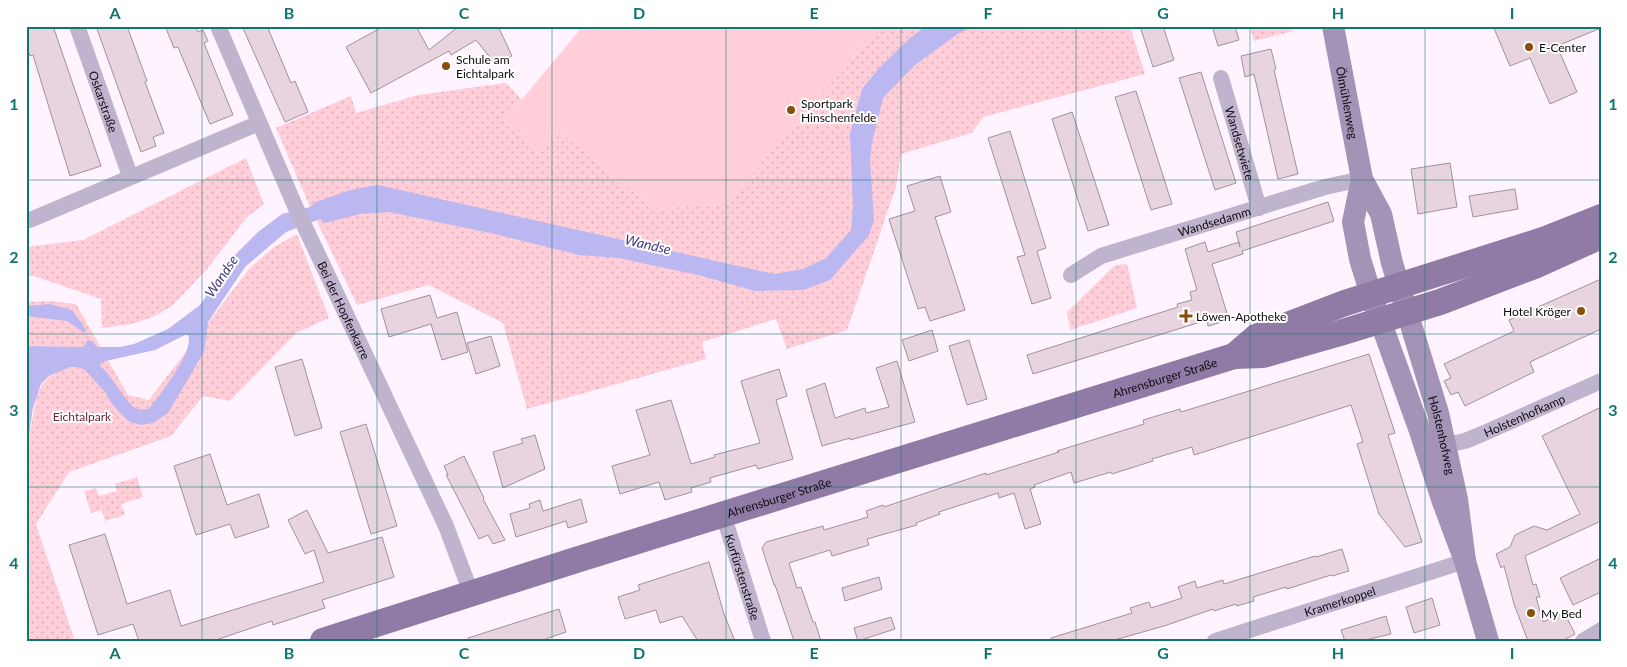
<svg xmlns="http://www.w3.org/2000/svg" width="1627" height="667" viewBox="0 0 1627 667" font-family="Lato,sans-serif">
<style>
.grass{fill:#ffced9}
.park{fill:url(#park-dots)}
.water{fill:#bab7f1;fill-rule:evenodd}
.building{fill:#e8d4de;stroke:#a2909a}
.lines{fill:none;stroke-linecap:round;stroke-linejoin:round}
.street{stroke:#bfb4cd;stroke-width:16}
.secondary{stroke:#a393b7;stroke-width:22}
.primary{stroke:#907ba7;stroke-width:26}
.grid{fill:none;stroke:#0f766e;stroke-width:1;stroke-opacity:0.55}
.poi-dot{fill:#8a4e0b;stroke:#fff;stroke-width:2}
.labels{text-anchor:middle;dominant-baseline:central;stroke-width:4;stroke-linejoin:round;paint-order:stroke}
.poi-label{font-size:12px;fill:#100b10;stroke:#fff;text-anchor:start}
.street-label{font-size:12px;fill:#100b10;stroke:#fff}
.park-label{font-size:12px;fill:#6f213b;stroke:#fff}
.water-label{font-size:14px;font-style:italic;fill:#43397d;stroke:#fff}
.neatline{fill:none;stroke:#0f766e;stroke-width:2}
.grid-label{font-size:16px;text-anchor:middle;font-weight:bold;fill:#0f766e}
</style>
<defs>
<pattern id="park-dots" width="8" height="8" patternUnits="userSpaceOnUse" patternTransform="scale(1.25)"><rect width="8" height="8" fill="#ffced9"/><path d="M2 2h.1M6 6h.1" fill="none" stroke="#dab0b9" stroke-width="1.8" stroke-linecap="round"/></pattern>
</defs>
<rect width="100%" height="100%" fill="#fff3ff"/>
<path class="grass" d="M583 26H881L743 184 722 204 654 209 559 131 540 153 504 121Z"/>
<path class="park" d="M881 26H1130L1145 74 983 117 972 133 901 154 896 187 847 330 787 349 776 319 702 342 706 359 527 409 503 323 429 285 357 305 310 207 276 128 351 96 356 113 418 95 506 83 522 100 504 121 540 153 559 131 654 209 722 204 743 184Z
M1250 26H1292L1293 31 1254 41Z
M246 158 264 204 246 218 208 268 172 306 153 317 131 324 102 328 101 299 34 276H26V247L83 240Z
M297 234 329 318 296 333 230 401 203 396 171 436 69 472 36 524 75 641H26V441C41 408 26 380 70 367L66 347 26 346V302L49 301 76 304 128 395 149 400 249 269 274 247Z
M1127 264 1137 308 1070 330 1067 312 1115 265Z
M137 477 143 497 121 504 125 515 105 521 102 510 91 513 84 491 96 488 99 496 117 491 115 484Z"/>
<path class="water" d="M926 26H976L959 33 915 65 883 98 872 142 870 161 874 220 869 235 830 280 803 290 755 291 702 276 619 258 579 255 495 234 389 212 360 214 325 223 320 219 286 232 245 267 208 322 204 352 168 413 153 423 141 425 128 421 112 404 106 393 85 370 78 367H70L49 376 41 384 33 408 29 434 26 441V346L83 347 88 340 92 341 97 347H120L134 344 168 329 200 305 234 256 258 232 282 214 310 207 316 202 350 190 378 185 774 274 803 269 826 258 851 230 853 206 850 133 862 89 878 69 909 39ZM185 335H188C195 351 159 396 149 409 145 409 140 410 137 409 125 403 114 377 100 366L101 362 155 350Z
M50 304 72 310 87 331 83 332 67 321 26 316V306Z"/>
<path class="building" d="M32 26H53L101 166 70 176 33 55 30 56 26 44V28Z
M96 26H127L147 81 145 82 164 133 153 137 156 146 141 152Z
M165 26H195L198 32 203 30 208 41 204 43 233 115 210 124 178 47 174 48Z
M242 26H267L291 83 295 81 308 112 285 122Z
M384 26H416L429 50 459 26H498L512 56 496 65 476 40 451 55 449 51 371 93 346 47Z
M1140 26H1163L1174 60 1153 67Z
M1212 26H1235L1239 40 1218 46Z
M1493 26H1601V28L1557 46 1577 92 1550 104 1530 58 1510 66Z
M1271 49 1276 69 1274 70 1298 174 1278 179 1254 74 1245 77 1241 56Z
M1201 72 1236 183 1215 190 1179 78Z
M1136 91 1172 204 1151 210 1115 97Z
M1072 112 1109 225 1088 231 1052 119Z
M1010 131 1046 248 1037 251 1051 298 1032 304 1017 257 1025 255 988 138Z
M1450 163 1457 207 1418 214 1411 169Z
M940 176 951 212 935 217 965 310 930 321 925 307 918 309 889 219 915 211 907 186Z
M1515 189 1518 209 1473 217 1469 196Z
M1328 202 1334 221 1242 251 1243 254 1212 264 1229 320 1208 326 1207 320 1033 374 1027 355 1178 307 1177 304 1192 300 1190 292 1197 290 1185 249 1205 242 1208 252 1239 242 1240 247 1236 232Z
M1601 279V329L1530 362 1534 372 1465 406 1458 392 1451 395 1444 381 1451 378 1444 364 1514 331 1509 320Z
M430 295 437 318 457 312 468 352 442 360 431 324 389 337 381 309Z
M932 330 938 351 909 361 902 340Z
M491 336 500 366 476 374 467 343Z
M969 340 987 399 967 405 949 346Z
M1369 354 1395 433 1388 435 1422 542 1405 547 1379 514 1357 444 1363 442 1351 405 1194 455 1192 447 1152 459 1153 461 1112 474 1111 472 1074 483 1071 472 1034 485 1035 487 1030 489 1041 524 1025 529 1014 493 999 498 998 493 939 512 940 514 916 523 917 525 867 539 869 545 832 556 830 550 789 563 797 588 801 587 813 622H815L821 641H794L775 585H774L762 548 766 542 823 526 824 530 868 517 866 511 883 505 884 507 986 473V475L1037 459 1059 452 1057 451 1144 424 1143 420 1180 409 1181 412Z
M302 359 322 428 295 436 275 367Z
M897 361 915 422 850 440V438L822 446 806 390 825 383 835 418 865 408 866 413 889 407 876 368Z
M779 369 787 396 776 400 793 459 758 469 756 465 710 478 711 482 691 488 692 492 665 500 659 482 620 494 612 466 650 455 636 410 671 400 691 464 715 457 714 455 760 443 741 381Z
M1601 407V521L1525 556 1533 585 1536 584 1540 597H1536L1543 622 1564 612 1575 634 1562 641H1528L1514 604 1504 566 1501 568 1496 554 1510 547 1515 535 1534 526 1547 530 1580 514 1542 436Z
M366 424 397 526 371 534 340 432Z
M535 435 545 469 503 488 493 452 523 443 521 439Z
M210 454 227 505 259 494 269 527 235 538 230 524 196 535 174 466Z
M464 456 484 498 483 499 505 540 493 544 488 535 479 539 446 475H448L444 466Z
M581 499 587 522 568 528 566 521 516 537 510 514 530 508 529 504 540 500 543 511Z
M307 510 328 553 382 537 394 577 322 600 325 608 273 625 272 621 213 641H139L133 624 98 635 69 545 105 534 127 604 170 590 181 626 324 582 314 550 305 554 288 520Z
M1342 549 1349 571 1332 576 1331 575 1287 589 1286 587 1253 597 1254 601 1237 606 1236 604 1214 611 1213 609 1164 626 1111 641H1051V638L1132 613 1130 608 1149 602 1151 608 1182 598 1178 587 1195 581 1197 588 1223 580 1224 584 1315 556 1316 557Z
M1601 558V592L1573 605 1560 578Z
M709 562 724 614 735 641H698L682 616 660 623 656 610 625 619 618 597 640 590 638 585Z
M879 577 882 589 845 601 842 588Z
M1432 598 1440 625 1414 633 1406 607Z
M559 609 566 632 540 641H468V638Z
M1386 616 1391 634 1361 641H1345L1341 630Z
M891 617 895 629 858 641 854 628Z"/>
<g class="lines">
<g class="street">
<path id="s1" d="M77 26 130 176"/>
<path id="s2" d="M218 26 295 206 446 526 471 593"/>
<path id="s3" d="M1221 78 1259 208"/>
<path d="M30 220 259 123"/>
<path id="s4" d="M1071 275 1101 256 1325 187 1362 179"/>
<path id="s5" d="M1445 445 1465 441 1482 434 1601 381"/>
<path id="s6" d="M723 514 763 641"/>
<path id="s7" d="M1215 641 1465 561"/>
<path d="M1583 641 1601 630"/>
</g>
<g class="secondary">
<path id="s8" d="M1333 26 1362 179 1381 214 1392 263 1438 413 1457 499 1465 561"/>
<path d="M1362 179 1353 222 1360 259 1371 295 1420 431 1443 502 1465 561 1488 641"/>
</g>
<g class="primary">
<path d="M1234 356 1256 337 1345 303 1543 240 1601 217"/>
<path id="s9" d="M323 641 576 560 1234 356 1263 355 1340 333 1440 302 1537 265 1601 236"/>
</g>
</g>
<path class="grid" d="M202 26V641M377 26V641M552 26V641M726 26V641M901 26V641M1076 26V641M1250 26V641M1425 26V641M26 180H1601M26 334H1601M26 487H1601"/>
<g class="poi-dot">
<circle cx="1529" cy="47" r="5"/>
<circle cx="446" cy="66" r="5"/>
<circle cx="791" cy="110" r="5"/>
<circle cx="1581" cy="311" r="5"/>
<path d="M1183.5 308.5h5v5h5v5h-5v5h-5v-5h-5v-5h5z"/>
<circle cx="1531" cy="613" r="5"/>
</g>
<g class="labels">
<g class="poi-label">
<text x="1539" y="47">E-Center</text>
<text x="456" y="59">Schule am<tspan x="456" dy="14">Eichtalpark</tspan></text>
<text x="801" y="103">Sportpark<tspan x="801" dy="14">Hinschenfelde</tspan></text>
<text x="1571" y="311" text-anchor="end">Hotel Kröger</text>
<text x="1196" y="316">Löwen-Apotheke</text>
<text x="1541" y="613">My Bed</text>
</g>
<g class="street-label">
<text stroke="none"><textPath href="#s1" startOffset="80">Oskarstraße</textPath></text>
<text stroke="none"><textPath href="#s8" startOffset="78">Ölmühlenweg</textPath></text>
<text stroke="none"><textPath href="#s3" startOffset="68">Wandsetwiete</textPath></text>
<text stroke="none"><textPath href="#s4" startOffset="154">Wandsedamm</textPath></text>
<text stroke="none"><textPath href="#s2" startOffset="311">Bei der Hopfenkarre</textPath></text>
<text stroke="none"><textPath href="#s9" startOffset="882">Ahrensburger Straße</textPath></text>
<text stroke="none"><textPath href="#s5" startOffset="85">Holstenhofkamp</textPath></text>
<text stroke="none"><textPath href="#s8" startOffset="425">Holstenhofweg</textPath></text>
<text stroke="none"><textPath href="#s9" startOffset="478">Ahrensburger Straße</textPath></text>
<text stroke="none"><textPath href="#s6" startOffset="66">Kurfürstenstraße</textPath></text>
<text stroke="none"><textPath href="#s7" startOffset="131">Kramerkoppel</textPath></text>
</g>
<g class="park-label">
<text x="82" y="416">Eichtalpark</text>
</g>
<g class="water-label">
<text transform="translate(648 244) rotate(13)">Wandse</text>
<text transform="translate(221 276) rotate(-56)">Wandse</text>
</g>
</g>
<rect width="1627" height="667" fill="none" stroke="#ffffff" stroke-width="55"/>
<rect x="28" y="28" width="1572" height="612" class="neatline"/>
<g class="grid-label">
<text x="115" y="19">A</text>
<text x="289" y="19">B</text>
<text x="464" y="19">C</text>
<text x="639" y="19">D</text>
<text x="814" y="19">E</text>
<text x="988" y="19">F</text>
<text x="1163" y="19">G</text>
<text x="1338" y="19">H</text>
<text x="1512" y="19">I</text>
<text x="14" y="110">1</text>
<text x="1613" y="110">1</text>
<text x="14" y="263">2</text>
<text x="1613" y="263">2</text>
<text x="14" y="416">3</text>
<text x="1613" y="416">3</text>
<text x="14" y="569">4</text>
<text x="1613" y="569">4</text>
<text x="115" y="659">A</text>
<text x="289" y="659">B</text>
<text x="464" y="659">C</text>
<text x="639" y="659">D</text>
<text x="814" y="659">E</text>
<text x="988" y="659">F</text>
<text x="1163" y="659">G</text>
<text x="1338" y="659">H</text>
<text x="1512" y="659">I</text>
</g>
</svg>
